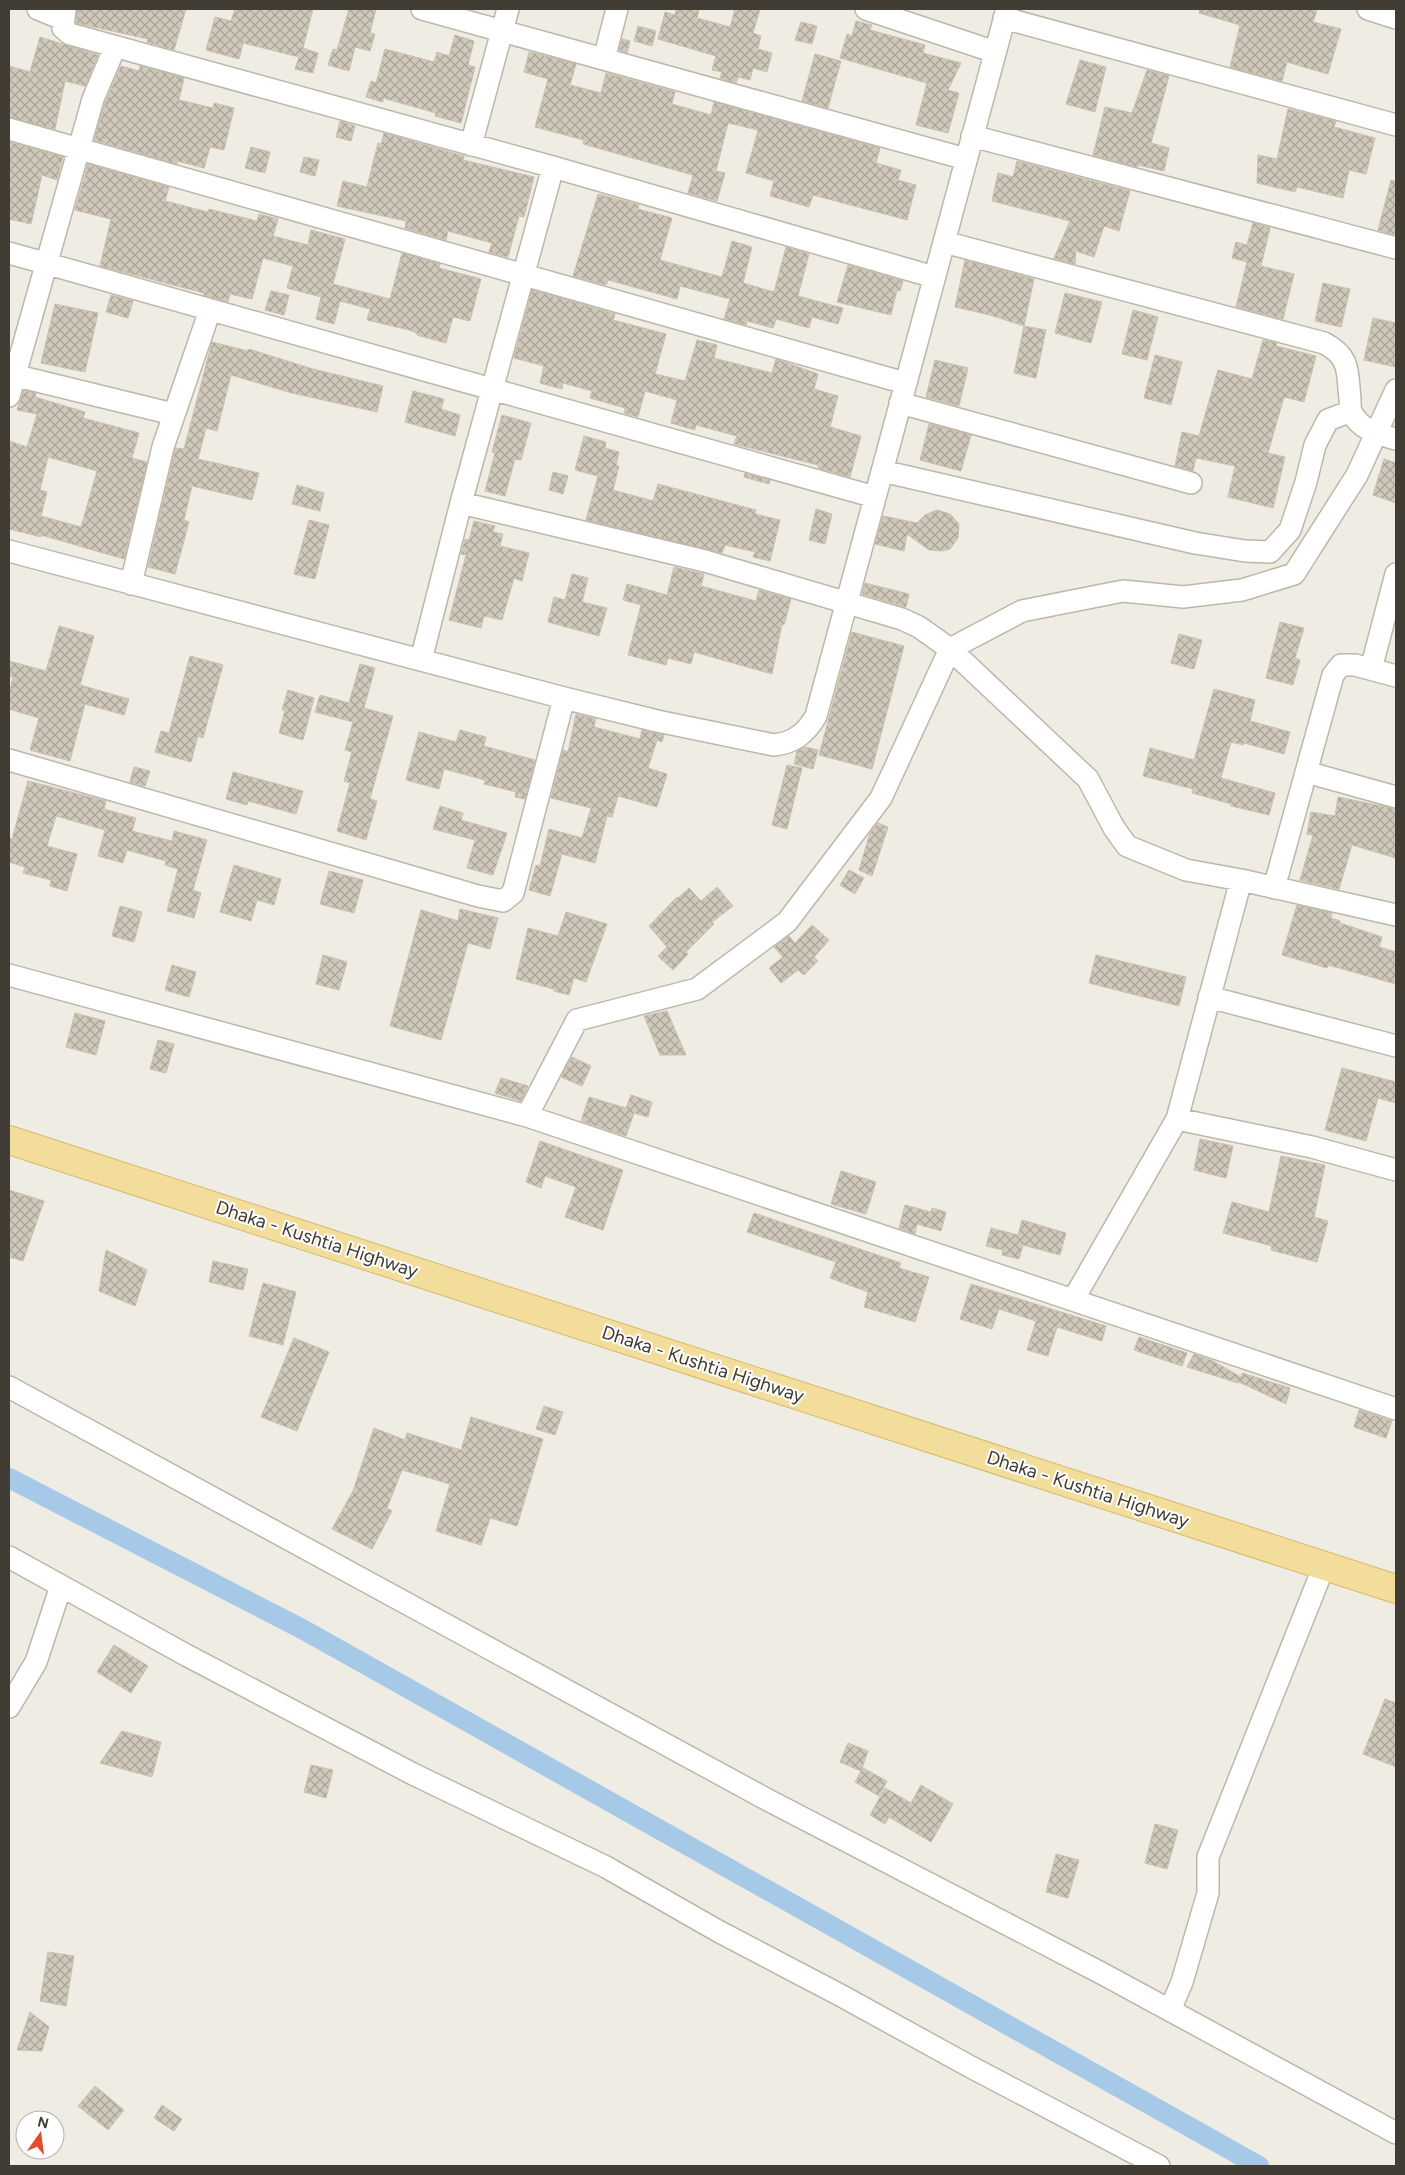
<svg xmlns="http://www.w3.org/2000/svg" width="1405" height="2175" viewBox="0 0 1405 2175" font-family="Figtree,sans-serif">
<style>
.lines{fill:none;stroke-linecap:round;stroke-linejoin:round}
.canal{stroke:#a5c9e7;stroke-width:20}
.building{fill:url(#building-cross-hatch);stroke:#cac0ae;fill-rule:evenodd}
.minor-casing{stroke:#bdb7aa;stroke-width:24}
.primary-casing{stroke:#d5ba6c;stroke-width:30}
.minor{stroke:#fff;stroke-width:21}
.primary{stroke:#f2dd9a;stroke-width:28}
.labels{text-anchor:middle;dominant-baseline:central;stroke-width:4;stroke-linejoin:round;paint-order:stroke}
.street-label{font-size:19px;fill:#413c34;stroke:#fff}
</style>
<defs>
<pattern id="building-cross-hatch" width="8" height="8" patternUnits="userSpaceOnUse" patternTransform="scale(1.25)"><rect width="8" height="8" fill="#d0c8ba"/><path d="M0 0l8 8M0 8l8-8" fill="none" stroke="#aaa498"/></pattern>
</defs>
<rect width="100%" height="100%" fill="#efece3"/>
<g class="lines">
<path class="canal" d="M9 1478 304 1630 1259 2166"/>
</g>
<path class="building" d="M77 9H186L174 50 147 42 148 39 76 23Z
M235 9H313L303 48 318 53 313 73 295 69 299 57 243 43 239 59 206 50 215 17 231 21Z
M349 9H376L370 33 375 34 370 51 355 47 349 71 328 65 333 49 337 50Z
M676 9H699L697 18 730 27 735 9H760L753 33 761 36 758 49 772 53 767 72 753 68 750 80 738 77 736 83 720 78 722 72 712 70 716 56 658 39 665 12 675 15Z
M1200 9H1309L1317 11 1313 22 1341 29 1328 74 1287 62 1282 81 1230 67 1240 25 1199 13Z
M856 21 872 25 870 30 925 45 923 53 961 63 948 90 959 93 948 133 916 125 927 83 840 58 847 34 852 36Z
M801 22 817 26 812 44 795 40Z
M638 26 656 31 652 46 634 41Z
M455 35 474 41 468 65 475 67 461 123 435 116 436 113 383 98V102L366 97 371 81 376 83 385 49 434 62 437 52 449 56Z
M40 37 98 55 85 86 65 81 55 129 9 117V66L30 72Z
M622 39 630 41 627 53 619 50Z
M529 52 576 64 570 85 601 93 606 73 675 92 672 104 711 115 714 102 880 148 876 163 901 170 898 180 916 185 907 220 813 195 809 207 770 196 774 181 746 173 758 130 728 123 716 171 725 173 717 201 688 193 693 175 583 144 584 140 535 127 548 79 524 72Z
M815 54 841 61 828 108 802 101Z
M1080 60 1106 67 1095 112 1066 104Z
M121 66 139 71 140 66 184 78 179 100 213 108 214 103 234 108 224 150 210 147 204 168 177 161V164L94 140 105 103Z
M1147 70 1169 76 1151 143 1169 148 1164 171 1138 165 1137 167 1093 155 1105 107 1132 113Z
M1288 109 1336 121 1334 127 1375 138 1366 174 1349 170 1343 198 1297 187 1295 192 1257 183 1258 155 1277 159Z
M340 121 355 126 351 141 336 137Z
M384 133 464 156 463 160 534 177 524 217 519 216 508 257 489 252 492 243 448 231 446 240 405 228 406 221 337 206 343 181 367 187 378 143 381 144Z
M9 142 63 157 57 180 42 175 31 224 9 219Z
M251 147 270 152 265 173 245 168Z
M304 157 319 160 315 176 300 172Z
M1017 161 1130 191 1119 231 1104 226 1094 257 1076 251 1075 264 1054 258 1070 221 992 201 998 173 1013 177Z
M88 164 169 187 165 201 208 212 209 209 257 221 259 214 278 219 273 236 308 245 311 230 345 239 333 284 390 299 402 253 440 264 439 268 481 279 470 321 453 317 446 343 417 335V333L409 330 367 320 370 309 340 301 334 324 316 319 321 297 287 288 293 266 263 258 252 299 230 294 228 302 203 295 204 293 100 266 111 219 75 210Z
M1391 180 1396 181V225L1394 235 1378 230Z
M598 194 639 205 638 209 672 218 660 260 722 277 732 241 752 247 743 283 774 292 786 247 809 254 798 296 843 308 838 324 812 317 809 328 776 319 773 328 747 321 746 325 724 319 730 299 680 286 677 299 608 280 606 285 573 276Z
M1253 223 1270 228 1261 266 1294 274 1283 319 1236 307 1247 262 1232 258 1236 242 1247 245Z
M965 260 1034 279 1024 326 990 315 955 307Z
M848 265 903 281 900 291 897 290 891 315 837 302Z
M1323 283 1350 289 1341 327 1315 321Z
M532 290 615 314 613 320 666 334 655 374 685 381 697 340 717 345 714 358 772 373 776 359 818 374 814 389 838 396 830 427 861 436 850 477 818 468V465L734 444 737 436 696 425 695 430 671 423 677 400 645 391 638 417 624 413 625 408 590 398 592 391 563 383 562 389 540 383 544 366 514 358Z
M271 291 289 295 284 315 265 310Z
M1065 293 1102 302 1091 343 1055 333Z
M111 295 133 301 128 318 106 312Z
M55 304 98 313 85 372 41 363Z
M1133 310 1158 317 1147 360 1122 354Z
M1373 318 1396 323V367L1364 360Z
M1024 326 1046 330 1036 378 1014 373Z
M1263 340 1277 343 1276 346 1316 356 1304 402 1284 397 1268 453 1285 457 1273 508 1228 497 1235 466 1196 458 1193 471 1175 466 1182 432 1199 436 1218 370 1252 379Z
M212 342 248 351 249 349 313 369 383 386 377 412 292 393 231 375 217 431 206 428 198 459 259 473 252 500 192 486 184 520 189 522 175 574 148 567 175 450 176 448 184 449Z
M1155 355 1182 362 1171 405 1144 398Z
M935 360 968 368 959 406 926 397Z
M24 390 36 393 35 397 85 412 83 418 139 433 132 458 147 462 124 559 41 535V537L9 529V441L27 447 37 414 17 410ZM48 457 97 471 81 527 41 516 47 492 40 490Z
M413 391 444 399 441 409 460 415 455 436 405 422Z
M502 415 531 423 521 460 515 459 505 496 485 491 495 453 492 452Z
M929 424 971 435 961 471 920 460Z
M584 436 606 442 605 448 619 452 616 466H619L613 490 653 501 658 484 756 510 755 514 780 520 770 561 753 557 755 552 725 545 722 553 586 520 598 476 575 470Z
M1384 459 1396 463V503L1373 495Z
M553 472 568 476 563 494 549 490Z
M745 473 770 480 769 484 744 477Z
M297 485 324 493 320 511 292 504Z
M816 509 832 514 825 544 809 540Z
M937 510 950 514 959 524 958 538 950 549 943 551 929 550 907 534 904 551 875 544 883 516 917 523 925 515Z
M309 520 329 525 315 579 294 574Z
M474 521 495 526 493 532 503 534 500 546 529 553 522 581 514 578 502 620 484 616 481 628 449 620 466 555 461 554 465 539 469 540Z
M674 567 704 574 701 586 756 601 759 590 791 599 784 625 782 624 772 674 694 652 691 664 668 658 666 665 628 655 641 605 623 600 627 584 667 595Z
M572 574 588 578 582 602 607 608 599 636 548 622 554 597 565 600Z
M865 583 909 594 906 607 862 594Z
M1280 622 1304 628 1295 658 1300 660 1293 685 1266 678Z
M59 626 94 636 80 685 129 699 124 715 85 704 70 761 30 750 39 718 9 709V694L13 677 9 676V661L46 671Z
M852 632 904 646 872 769 819 755Z
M1179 634 1202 640 1194 669 1171 663Z
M190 656 223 665 203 738 198 736 191 762 155 752 161 731 169 733Z
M360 664 375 668 364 708 393 716 370 799 377 801 366 840 337 831 350 783 344 781 352 752 345 750 353 722 315 712 320 695 349 703Z
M1214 689 1255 700 1250 721 1290 732 1284 754 1244 743 1243 745 1231 742 1221 778 1275 793 1269 815 1231 806V804L1192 793 1193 789 1143 776 1150 748 1194 760Z
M288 690 314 698 303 740 279 733 285 710H282Z
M576 714 596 719 594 727 640 739 642 730 664 735 662 742 657 740 648 768 667 774 657 807 618 796 612 817 607 816 595 863 562 854 550 896 529 890 536 865 540 866 549 829 582 838 591 808 551 798 563 750 568 752Z
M460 730 486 737 484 746 535 760 525 799 515 797 516 792 484 784 485 780 444 769 439 789 406 780 419 732 456 742Z
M805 747 818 750 813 769 794 764 797 751Z
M787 765 802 768 787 829 772 825Z
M134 767 150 771 145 786 130 782Z
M233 772 303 791 296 814 248 801 247 805 226 799Z
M28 781 106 801 104 809 136 818 132 831 172 841 174 831 207 840 193 890 201 893 194 918 167 911 178 869 165 865 166 861 127 850 123 863 98 856 105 830 56 816 47 846 77 854 67 891 50 886 51 880 23 873 25 867 9 862V838L12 839Z
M1338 797 1396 809V858L1352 845 1339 889 1300 880 1313 835 1307 834 1311 812 1335 816Z
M440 806 463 813 461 820 507 833 493 875 467 868 475 840 433 829Z
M878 823 888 827 872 876 859 870 870 833Z
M234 865 281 879 274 905 257 900 251 921 220 912Z
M849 870 864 878 855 894 840 885Z
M329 871 363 880 354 913 320 904Z
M717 887 733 906 712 922 714 924 686 952 688 954 673 970 658 956 667 947 649 926 677 897 678 898 689 888 701 901Z
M1297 905 1332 913 1331 918 1340 921V923L1382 937 1379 947 1396 952V984L1328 965 1327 968 1282 955Z
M120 906 142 912 134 942 112 936Z
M460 909 498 918 490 949 468 943 441 1040 390 1026 421 910 458 921Z
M566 912 607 924 586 982 574 978 569 995 554 991V989L516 979 528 928 558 936Z
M812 925 829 940 814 957 818 961 804 975 798 970 781 983 769 968 783 957 774 947 789 936 795 943Z
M323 955 347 962 339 990 316 984Z
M1096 955 1186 977 1179 1006 1089 983Z
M172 965 196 972 189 997 165 990Z
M667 1011 686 1055H660L644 1016Z
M75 1013 105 1021 96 1055 66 1047Z
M158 1040 174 1044 166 1073 150 1069Z
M572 1057 591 1066 582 1086 561 1077Z
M1342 1068 1396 1082V1103L1378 1098 1366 1141 1325 1130Z
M501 1078 528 1086 521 1101 495 1093Z
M631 1095 652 1102 648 1117 634 1113 626 1136 581 1121 589 1097 626 1108Z
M1200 1139 1233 1146 1226 1178 1194 1170Z
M540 1141 623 1170 603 1230 565 1217 576 1187 545 1176 541 1188 526 1182Z
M1281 1156 1325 1165 1314 1217 1328 1221 1317 1262 1271 1250 1272 1246 1223 1233 1232 1202 1269 1212Z
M841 1171 876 1182 866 1214 831 1204Z
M9 1190 44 1201 23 1261 9 1257Z
M905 1205 931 1212 932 1208 946 1212 941 1231 917 1224 915 1234 899 1228Z
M754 1213 901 1263 899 1268 929 1277 915 1322 864 1307 868 1292 830 1278 836 1262 747 1232Z
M1022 1220 1066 1233 1060 1255 1023 1245 1019 1259 1002 1255 1003 1250 986 1246 991 1228 1018 1235Z
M106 1250 147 1270 135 1306 99 1291Z
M213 1261 248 1269 243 1290 209 1282Z
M263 1283 296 1292 283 1345 249 1336Z
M971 1284 1106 1326 1102 1341 1057 1327 1048 1356 1027 1350 1036 1321 999 1309 992 1329 960 1319Z
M1139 1337 1187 1353 1182 1366 1134 1350Z
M294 1338 329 1352 297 1431 261 1417Z
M1194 1354 1213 1361 1241 1377 1242 1373 1290 1388 1286 1404 1239 1382V1381L1238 1383 1187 1367Z
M544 1406 563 1412 555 1435 536 1429Z
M1359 1410 1392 1421 1386 1438 1354 1427Z
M471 1417 543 1439 517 1526 490 1518 481 1545 436 1531 450 1484 402 1470 387 1508 392 1511 372 1549 332 1529 353 1491 374 1428 405 1440 407 1433 461 1450Z
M114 1645 148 1666 131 1693 97 1672Z
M1385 1699 1396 1703V1767L1363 1754Z
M122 1731 161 1742 152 1777 100 1763Z
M848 1743 868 1751 861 1771 863 1768 887 1781 879 1796 855 1782 861 1771 840 1762Z
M311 1765 333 1770 326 1798 304 1792Z
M921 1785 953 1804 931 1842 889 1817 885 1824 870 1815 885 1788 911 1803Z
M1155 1824 1178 1830 1167 1869 1145 1863Z
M1056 1854 1079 1860 1068 1898 1046 1892Z
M48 1952 74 1956 66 2006 40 2001Z
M30 2012 49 2027 42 2051 17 2050Z
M95 2086 124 2110 108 2130 78 2106Z
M162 2105 182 2119 174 2131 154 2118Z"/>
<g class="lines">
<g class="minor-casing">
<path id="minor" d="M38 9 63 19
M65 9 63 28 70 34 553 167 934 277
M422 9 966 159
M866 9 995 52
M1368 9 1396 18
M1004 18 1396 125
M604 59 617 9
M9 129 905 383
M972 136 1396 248
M471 145 508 9
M944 242 1324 343C1351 357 1347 372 1350 399 1350 403 1350 408 1351 411 1358 429 1380 435 1396 439
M9 253 875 497
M9 374 173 414
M9 396 93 99 115 47
M900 403 1191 483
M882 471 1195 543 1245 551 1270 552 1290 530 1306 482 1315 445 1328 420 1351 411
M461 503 705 561 902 619 919 627 950 649 1088 779 1114 828 1127 846 1186 870 1241 880 1396 915
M9 551 564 698 657 721 774 745C794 743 806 733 816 716L1007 9
M131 584 163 447 210 310
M421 660 461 503 553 167
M1371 669 1396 574
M9 760 478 896 503 901 513 893 564 698
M1306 772 1396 797
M1274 888 1333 675 1341 665H1355L1396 676
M9 975 527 1116 1396 1409
M1209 997 1396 1046
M527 1116 577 1020 697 989 787 922 881 798 950 649 1022 611 1123 591 1183 597 1242 590 1294 574 1357 475 1396 390
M1177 1119 1312 1147 1396 1170
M1073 1300 1177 1119 1241 880
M9 1387 766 1799 1103 1974 1396 2133
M9 1557 186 1655 413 1774 606 1867 718 1931 840 1995 969 2066 1159 2166
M9 1707 36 1662 61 1586
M1170 2010 1182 1982 1208 1893V1857L1324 1566"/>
</g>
<g class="primary-casing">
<path id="primary" d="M9 1140 1396 1589"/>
</g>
<use href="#minor" class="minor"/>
<use href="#primary" class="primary"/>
</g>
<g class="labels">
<g class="street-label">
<text transform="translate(317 1239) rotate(18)">Dhaka - Kushtia Highway</text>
<text transform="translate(703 1364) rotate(18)">Dhaka - Kushtia Highway</text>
<text transform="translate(1088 1489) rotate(18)">Dhaka - Kushtia Highway</text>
</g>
</g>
<rect width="1405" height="2175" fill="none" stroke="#413c34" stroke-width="20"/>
<g transform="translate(40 2135) rotate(14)"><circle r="24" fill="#ffffff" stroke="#b3b1ae"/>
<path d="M0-4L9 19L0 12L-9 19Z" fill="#e14c29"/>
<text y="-8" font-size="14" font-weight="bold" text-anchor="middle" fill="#413c34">N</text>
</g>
</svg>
